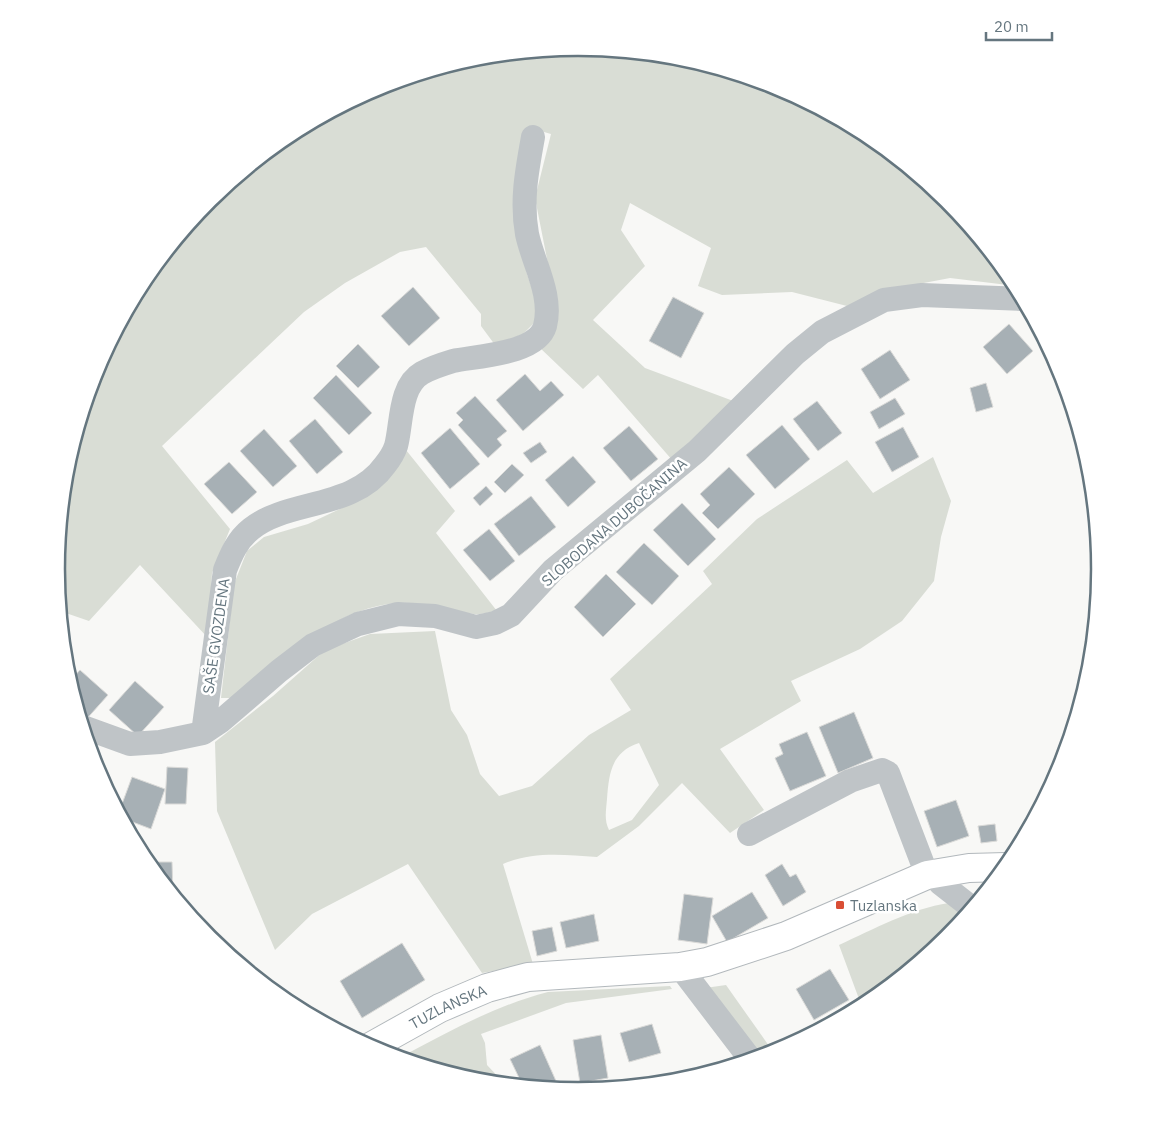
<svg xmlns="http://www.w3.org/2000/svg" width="1156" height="1139" viewBox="0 0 1156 1139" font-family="'IBM Plex Sans',sans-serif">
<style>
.green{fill:#d9ddd5;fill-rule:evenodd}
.building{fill:#a7b0b5;stroke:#dadad8}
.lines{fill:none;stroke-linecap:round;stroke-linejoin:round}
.secondary-casing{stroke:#b2b8bc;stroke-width:30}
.street{stroke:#bfc4c7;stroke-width:24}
.secondary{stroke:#fff;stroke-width:28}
.poi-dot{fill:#d94e35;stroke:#fff;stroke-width:2}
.labels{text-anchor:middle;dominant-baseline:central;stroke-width:5;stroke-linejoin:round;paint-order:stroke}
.street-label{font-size:15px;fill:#65767f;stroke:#fff}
.poi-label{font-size:15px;fill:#65767f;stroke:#fff;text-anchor:start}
.rim{fill:none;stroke:#65767f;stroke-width:2.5}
</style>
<rect width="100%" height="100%" fill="#f8f8f6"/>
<path class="green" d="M578 48 680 58 778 87 868 136 947 201 1016 286 950 278 908 286 847 306 792 292 722 295 698 286 711 248 630 203 621 230 645 266 593 320 645 368 736 402 673 461 598 375 583 389 538 346 549 269 535 198 551 134 530 128 514 217 527 274 535 297 536 321 523 334 495 345 481 326V314L426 247 400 252 345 283 304 312 162 446 230 529 212 573 208 638 140 565 89 621 60 611 56 569 66 467 96 369 144 279 209 200 288 135 379 87 476 57Z
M406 450 455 511 436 533 497 611C489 612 481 615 474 614 449 612 424 601 398 603 334 607 281 661 232 698H221L234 584 247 551 264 537 308 524 361 499 389 478Z
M933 457 951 501 941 537 934 581 902 621 860 649 791 681 801 701 720 749 764 810 730 833 682 783 639 826 597 857C564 855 534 851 503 864L533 964 482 973 408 864 312 914 275 950 217 811 215 742 273 696 325 650 370 634 435 631 451 710 467 735 480 774 499 796 532 786 589 735 631 710 610 679 712 584 703 571 757 519 847 460 873 493ZM639 743 659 785 632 820 609 830C604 820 606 811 607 799 609 774 611 752 639 743Z
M949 903 963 915V919L947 939 862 1007 839 945C874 929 910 909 949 903Z
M726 985 774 1053 760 1057 705 988Z
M670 986 672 989 566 1003 481 1034 485 1043 487 1065 505 1084 476 1081 399 1058C448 1032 494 1006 548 992Z"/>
<path class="building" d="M413 287 440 318 409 346 381 316Z
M673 297 704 313 681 358 649 341Z
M1009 324 1033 351 1007 374 983 347Z
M358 344 380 367 358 388 336 366Z
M890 350 910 380 880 399 861 369Z
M525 374 540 391 551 381 564 395 523 431 496 400Z
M336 375 372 413 349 435 313 398Z
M986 383 993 407 976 412 970 388Z
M475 396 507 431 497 439 502 445 488 458 458 425 463 420 456 413Z
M895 398 905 414 879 429 870 412Z
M817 401 842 433 818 451 793 419Z
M315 419 343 452 317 474 289 441Z
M782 425 810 459 775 489 746 455Z
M629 426 658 459 631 481 603 448Z
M903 427 919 457 892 472 875 442Z
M450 428 480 464 450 489 421 453Z
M264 429 297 466 273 487 240 451Z
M540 442 547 452 531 463 523 453Z
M573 456 596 482 568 507 545 480Z
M229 462 257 492 232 514 204 484Z
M512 464 524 475 505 493 494 482Z
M729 467 755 494 718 529 702 513 710 505 700 494Z
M486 486 493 494 480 506 473 498Z
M531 496 556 527 519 556 494 524Z
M682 503 716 539 688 566 653 530Z
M489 529 515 561 490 581 463 550Z
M644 543 679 576 652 605 616 572Z
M606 574 636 604 603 637 574 607Z
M1093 639 1091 665 1085 641Z
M80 670 108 695 83 723 69 682Z
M135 681 164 707 138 736 109 710Z
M854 712 873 758 838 773 819 727Z
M807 732 826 776 790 791 775 758 783 754 779 744Z
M167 767 188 768 186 804H165Z
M132 777 165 789 151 829 122 818 119 812Z
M956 800 969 836 937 847 924 811Z
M995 824 997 841 981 843 978 826Z
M152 861V870L146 862Z
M156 862H172L173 895 157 875Z
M782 864 790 877 796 874 806 892 783 906 765 875Z
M752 892 768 918 727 942 712 916Z
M684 894 713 898 707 944 678 940Z
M594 914 599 941 566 948 560 922Z
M552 927 557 951 537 956 532 931Z
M402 943 425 980 362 1018 340 981Z
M830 969 849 1000 814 1020 796 989Z
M652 1024 661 1053 629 1062 620 1033Z
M601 1035 608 1078 580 1083 573 1040Z
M540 1045 556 1081 540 1088 523 1086 510 1059Z"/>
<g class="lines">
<g class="secondary-casing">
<g id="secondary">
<path id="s1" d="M370 1047 440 1008 487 988 528 977 680 967 707 962 786 936 927 875 969 868 1006 867"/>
</g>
</g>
<path class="street" d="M83 727 130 744 160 742 203 733 221 721 279 671 313 645 358 624 398 614 435 616 476 627 495 623 511 615 553 570 697 451 795 354 822 332 884 300 922 295 1022 299
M203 733 225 570C231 555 237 540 251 529 288 499 353 510 385 465 389 460 394 452 396 446 402 424 399 386 422 373 431 368 443 364 453 361 477 356 537 354 545 326 553 295 533 263 527 234 521 201 527 170 533 137
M749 834 850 781 882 770 888 773 927 875
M935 874 940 883 972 908
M680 967 751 1060"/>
<use href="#secondary" class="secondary"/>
</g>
<rect class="poi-dot" x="835" y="900" width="10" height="10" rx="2.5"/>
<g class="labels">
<g class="street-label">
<text transform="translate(614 522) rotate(-41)">SLOBODANA DUBOČANINA</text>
<text transform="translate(216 636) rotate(-82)">SAŠE GVOZDENA</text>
<text stroke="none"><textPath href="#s1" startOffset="88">TUZLANSKA</textPath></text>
</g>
<g class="poi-label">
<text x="850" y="905">Tuzlanska</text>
</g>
</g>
<path d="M0 0H1156V1139H0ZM65 569a513 513 0 1 1 1026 0a513 513 0 1 1-1026 0Z" fill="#fff" fill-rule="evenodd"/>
<path class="rim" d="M65 569a513 513 0 1 1 1026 0a513 513 0 1 1-1026 0Z"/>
<path d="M986 32v8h66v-8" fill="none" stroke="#65767f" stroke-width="2.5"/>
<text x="994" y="32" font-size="15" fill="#65767f" stroke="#ffffff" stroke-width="4" paint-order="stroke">20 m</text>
</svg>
